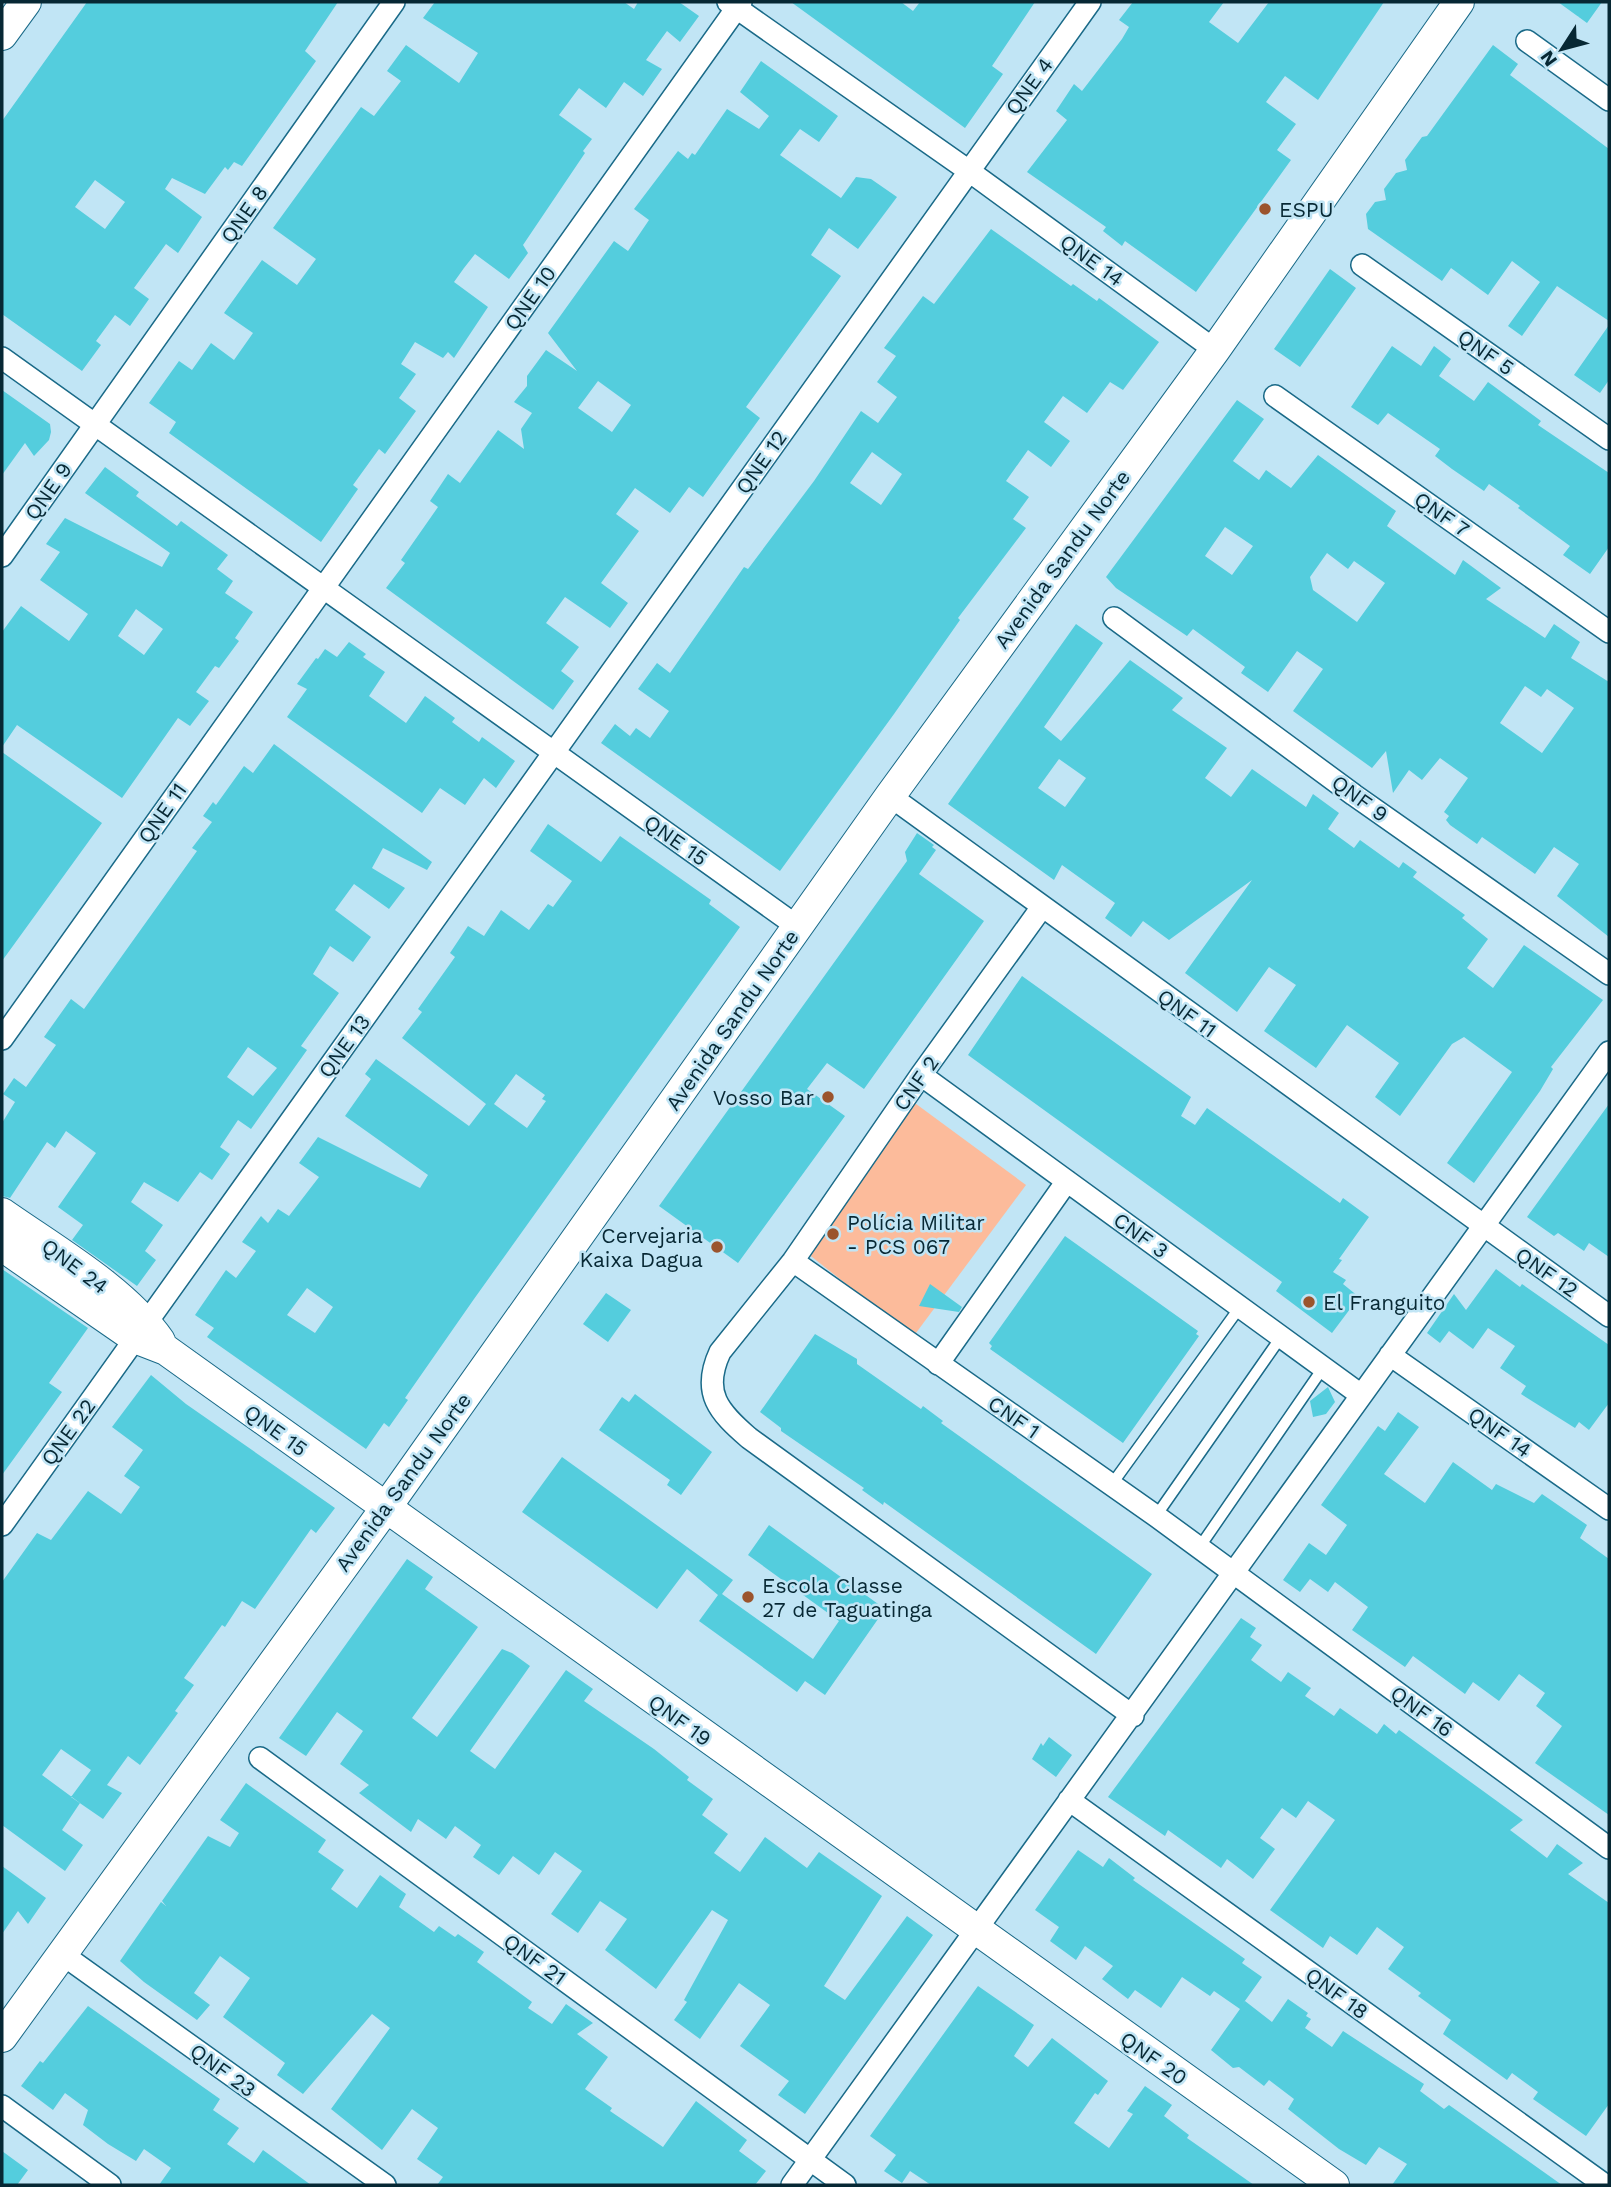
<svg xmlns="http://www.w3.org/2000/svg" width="1611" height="2187" viewBox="0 0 1611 2187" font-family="'Work Sans',sans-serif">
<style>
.green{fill:#fcbb9b}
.building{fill:#54cddd;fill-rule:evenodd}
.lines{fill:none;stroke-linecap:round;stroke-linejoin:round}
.lane-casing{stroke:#1a6a88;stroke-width:13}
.street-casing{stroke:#1a6a88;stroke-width:24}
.secondary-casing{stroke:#1a6a88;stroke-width:32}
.lane{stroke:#fff;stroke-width:10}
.street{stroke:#fff;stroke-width:21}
.secondary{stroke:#fff;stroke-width:30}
.poi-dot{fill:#9b542d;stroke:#c1e5f5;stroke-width:2.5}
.labels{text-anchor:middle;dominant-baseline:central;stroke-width:5;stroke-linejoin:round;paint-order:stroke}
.street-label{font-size:21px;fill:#072834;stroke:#c1e5f5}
.poi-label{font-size:21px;fill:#072834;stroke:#c1e5f5;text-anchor:start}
</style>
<rect width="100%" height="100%" fill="#c1e5f5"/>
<path class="green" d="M908 1098 1026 1185 913 1337 802 1249Z"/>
<path class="building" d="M87 2H338L305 51 316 61 242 166 234 162 228 170 225 167 205 194 172 178 165 189 202 217 178 253 166 244 134 288 149 299 130 326 115 315 96 341 101 345 82 371 2 314V121ZM95 180 125 202 105 229 75 207Z
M435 2H624L634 9 638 2H679L699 16 680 42 667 31 646 60 662 69 643 96 624 82 606 108 579 88 559 115 592 139 583 151 585 153 523 245 528 253 509 279 475 254 464 268 454 282 488 307 454 358 448 352 443 358 415 342 401 364 416 374 399 398 416 411 385 454 379 449 353 485 358 489 321 542 169 433 176 422 149 403 179 361 192 370 211 343 234 360 253 333 224 313 262 260 297 285 316 259 273 228 361 107 374 116 401 81 387 71 406 45 459 83 478 53 423 18Z
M791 2H901L913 11 920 2H1035L992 66 1003 74 965 128Z
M1133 2H1224L1209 22 1238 43 1269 2H1384L1318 100 1285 76 1266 102 1296 124 1277 150 1291 160 1196 292 1125 241 1122 246 1103 231 1106 227 1027 172 1067 120 1056 111 1074 84 1082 91 1122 39 1129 27 1119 20Z
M1558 2H1602L1587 23Z
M1493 45 1518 64 1510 75 1609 149V321L1557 286 1522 336 1508 326 1540 282 1512 261 1488 295 1451 268 1442 281 1368 229 1366 214 1375 202 1386 200 1384 189 1396 173 1407 170 1405 160 1422 137 1427 136Z
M761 61 838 116 819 142 800 129 780 155 841 198 856 177 871 179 897 197 858 249 829 228 811 255 841 276 746 407 760 418 703 497 689 487 670 513 635 488 616 514 639 531 601 583 628 603 610 628 565 597 546 623 579 647 561 671 574 681 553 710 386 588 405 563 401 560 438 507 430 501 448 474 460 483 498 430 524 449 521 429 532 413 514 402 527 386V376L546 350 577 371 548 333 614 241 628 251 649 220 634 209 678 151 688 159 692 153 695 155 727 109 759 129 769 116 740 92ZM598 381 631 405 612 432 578 408Z
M991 229 1071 286 1073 284 1097 301 1099 298 1159 342 1123 390 1110 382 1087 413 1063 396 1044 422 1070 441 1051 467 1028 450 1006 481 1029 497 1013 519 1026 528 958 618 960 620 894 714 780 871 601 743 615 724 630 736 636 728 650 738 669 711 638 689 657 663 670 673 744 567 748 569 814 481 861 411 878 423 897 397 877 382 896 356 884 348 923 296 934 304ZM872 452 902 474 881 505 850 483Z
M1330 269 1356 288 1300 367 1274 349Z
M1609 325V380L1600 393 1574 375Z
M1392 346 1421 366 1434 346 1451 359 1439 376 1474 401 1488 382 1541 421 1538 425 1609 473V547L1590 574 1563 555 1570 546 1518 508 1520 506 1489 484 1484 491 1452 469 1435 456 1440 449 1388 413 1378 425 1351 407Z
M2 390 50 424 51 432 49 440 34 456 25 443 2 475Z
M1237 400 1264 419 1233 461 1259 480 1266 470 1291 488 1318 455 1396 511 1387 526 1455 575 1463 560 1501 588 1486 599 1545 638 1554 624 1580 642 1571 658 1609 682V937L1557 896 1579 864 1554 847 1535 874 1482 837 1477 844 1450 825 1446 820 1449 816 1444 812 1468 778 1440 758 1422 780 1409 770 1393 793 1386 751 1372 768 1293 711 1323 669 1297 651 1268 692 1241 673 1245 667 1193 629 1187 636 1116 588 1106 577ZM1225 527 1253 546 1232 575 1205 556ZM1327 553 1348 569 1354 561 1385 583 1357 622 1313 590 1310 577ZM1525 686 1541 697 1547 689 1574 708 1542 753 1500 723Z
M105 467 139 492 136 496 177 526 181 521 228 555 217 569 233 581 225 593 253 612 235 638 239 641 219 668 215 666 196 692 209 701 190 726 178 718 122 798 17 725 2 747V632L21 606 69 641 88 614 40 580 60 552 46 544 65 518 162 567 170 553 85 493ZM136 609 163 629 144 655 118 636Z
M1076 624 1103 643 1044 727 1061 741 1130 660 1183 698 1172 710 1227 748 1205 778 1231 797 1252 769 1306 807 1313 794 1339 813 1328 829 1354 848 1360 840 1399 868 1403 862 1417 872 1413 877 1465 915 1462 918 1488 939 1467 968 1493 988 1524 945 1603 1000 1551 1067 1553 1069 1540 1091 1474 1183 1447 1163 1512 1072 1486 1053 1464 1037 1452 1044 1400 1116 1375 1097 1399 1063 1347 1025 1316 1068 1264 1031 1296 985 1269 967 1237 1012 1185 973 1252 880 1169 940 1143 921 1131 937 1105 918 1115 903 1062 865 1054 880 948 804ZM1059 759 1086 778 1065 807 1038 788Z
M349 642 366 654 363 657 385 672 369 696 406 723 425 696 455 718 452 722 479 742 482 737 515 761 496 788 484 778 465 805 440 788 422 813 287 717 307 689 297 684 316 658 318 659 325 649 337 657Z
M274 744 432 862 427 870 383 848 372 868 405 888 389 909 354 884 335 910 371 937 353 962 330 946 313 974 339 993 301 1046 307 1050 251 1129 238 1120 220 1147 230 1154 212 1180 200 1172 178 1202 144 1182 131 1202 163 1225 145 1251 156 1260 137 1286 72 1240 83 1225 58 1207 96 1153 66 1131 55 1148 47 1142 10 1198 2 1196V1123L15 1102 3 1094 14 1078 26 1087 56 1045 44 1037 71 999 84 1009 197 851 192 848 212 822 203 816 213 802 216 805 244 766 253 773ZM248 1047 277 1068 253 1096 227 1077Z
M2 752 102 823 2 961Z
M548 824 601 862 620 836 711 900 709 904 740 927 474 1299 405 1398 408 1400 389 1427 384 1423 366 1449 207 1337 214 1328 195 1315 226 1270 236 1278 256 1251 242 1242 261 1216 268 1223 278 1209 289 1216 319 1177 299 1163 318 1137 420 1188 428 1175 345 1116 371 1079 365 1074 376 1059 469 1126 486 1104 402 1038 422 1012 418 1009 455 957 450 953 468 926 484 936 501 910 529 930 548 904 553 907 572 881 530 851ZM516 1074 545 1095 542 1099 546 1101 527 1128 494 1104ZM307 1288 333 1307 315 1333 287 1315Z
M917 833 934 845 932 847 936 850 919 874 984 921 864 1089 827 1063 807 1089 845 1116 738 1263 659 1206 907 861 905 852Z
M1022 976 1191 1097 1181 1116 1195 1125 1207 1108 1340 1203 1343 1198 1369 1217 1339 1259 1342 1260 1333 1272 1346 1280 1343 1284 1359 1297 1332 1333 1276 1291 1282 1282 968 1055Z
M1609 1104V1257L1589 1243 1584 1251 1558 1233 1554 1236 1527 1217Z
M1065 1236 1198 1331 1196 1334 1199 1336 1123 1443 990 1349 992 1346 989 1343Z
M2 1269 88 1328 49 1383 62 1392 2 1475Z
M1496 1269 1520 1287 1522 1284 1609 1345V1403L1589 1430 1579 1422 1575 1428 1521 1394 1526 1386 1500 1368 1515 1346 1488 1328 1473 1349 1449 1331 1440 1343 1427 1333 1454 1294 1466 1310Z
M930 1284 962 1307 959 1312 919 1306Z
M606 1293 631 1310 608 1342 583 1324Z
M815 1334 857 1359V1364L921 1409 923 1406 943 1421 941 1423 1152 1574 1096 1654 884 1502 883 1505 862 1490 864 1488 781 1431V1428L760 1412Z
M151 1375 186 1404 335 1508 316 1533 311 1529 255 1609 242 1601 225 1627 222 1625 184 1678 194 1685 175 1711 178 1713 140 1765 128 1756 107 1785 122 1793 103 1819 71 1797 91 1770 61 1749 42 1775 80 1803 62 1830 83 1845 65 1871 2 1825V1582L37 1533 51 1540 88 1491 121 1514 140 1487 124 1476 143 1450 112 1427Z
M1328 1387 1335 1402 1326 1414 1313 1417 1310 1401Z
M635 1394 712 1452 681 1495 667 1485 670 1480 599 1430 622 1397 629 1402Z
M1398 1412 1419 1427 1384 1474 1425 1503 1453 1462 1492 1490 1496 1484 1534 1503 1542 1494 1587 1525 1580 1538 1609 1559V1815L1535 1763 1562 1726 1536 1706 1545 1693 1519 1674 1499 1701 1473 1682 1465 1694 1413 1656 1405 1667 1352 1630 1368 1607 1335 1582 1328 1592 1310 1579 1300 1592 1283 1580 1309 1543 1326 1555 1347 1525 1321 1505 1378 1426 1385 1431Z
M562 1457 733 1580 722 1594 813 1659 839 1621 748 1555 769 1525 885 1609 825 1695 805 1681 797 1692 699 1621 718 1595 687 1569 657 1609 522 1512Z
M407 1559 433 1577 425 1589 478 1627 412 1718 437 1737 502 1649 512 1653 530 1666 470 1751 495 1769 566 1670 593 1689 584 1701 654 1749 689 1777 687 1780 713 1799 702 1815 728 1834 714 1853 740 1872 765 1837 807 1868 819 1852 882 1896 824 1986 845 2000 907 1916 933 1935 805 2114 778 2095 789 2081 740 2046 770 2005 739 1983 700 2039 674 2020 687 2002 684 2000 728 1920 712 1910 656 1989 605 1950 627 1919 600 1901 578 1933 551 1914 582 1871 555 1852 539 1875 513 1856 499 1875 473 1857 481 1845 455 1826 446 1839 418 1819 411 1832 359 1793 369 1785 340 1764 363 1731 337 1712 306 1756 279 1738Z
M1241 1618 1256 1628 1250 1637 1262 1645 1251 1660 1281 1682 1288 1672 1311 1688 1305 1696 1334 1716 1340 1708 1377 1734 1384 1724 1396 1734 1399 1730 1523 1820 1510 1830 1547 1858 1557 1844 1583 1863 1568 1874 1609 1903V2104L1586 2136 1533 2099 1538 2092 1512 2073 1507 2080 1443 2034 1451 2020 1418 1996 1421 1993 1388 1969 1404 1947 1377 1927 1357 1955 1330 1936 1323 1948 1270 1910 1335 1820 1308 1801 1296 1818 1282 1808 1260 1838 1275 1849 1253 1879 1227 1859 1221 1868 1168 1830 1165 1836 1108 1797Z
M1049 1737 1072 1755 1056 1777 1032 1759 1041 1743 1043 1746Z
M246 1783 326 1840 318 1852 344 1870 331 1889 357 1908 380 1875 406 1894 399 1907 434 1932 439 1926 455 1937 458 1934 484 1952 477 1962 532 2002 528 2008 552 2024 566 2004 593 2023 577 2034 608 2057 585 2089 612 2108 610 2111 663 2147 696 2101 747 2140 739 2151 766 2171 755 2185H437L443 2177 417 2159 438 2128 412 2109 382 2150 331 2109 390 2028 372 2014 303 2094 277 2075 285 2063 223 2017 250 1978 220 1956 194 1993 210 2005 197 2020 144 1982 120 1961 161 1902 166 1906 162 1901 208 1836 230 1847 239 1833 220 1820Z
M1078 1850 1103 1867 1109 1858 1135 1878 1133 1880 1245 1959 1242 1963 1262 1977 1242 2005 1245 2001 1272 2022 1288 1999 1308 2013 1306 2016 1311 2019 1305 2028 1332 2047 1343 2031 1424 2084 1420 2091 1444 2109 1449 2105 1562 2185H1392L1407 2164 1379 2147 1366 2165 1339 2149 1288 2109 1294 2099 1269 2080 1264 2086 1239 2067 1233 2068 1211 2050 1240 2009 1214 1991 1210 1996 1182 1977 1161 2008 1135 1990 1128 1999 1102 1979 1113 1966 1085 1946 1076 1960 1050 1941 1059 1927 1035 1910Z
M2 1866 46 1898 28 1924 18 1911 2 1934Z
M978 1986 1034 2025 1014 2056 1028 2067 1052 2038 1108 2081 1098 2095 1095 2093 1074 2123 1109 2148 1133 2114 1127 2111 1145 2086 1172 2105 1164 2116 1189 2135 1187 2138 1254 2185H931L910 2171 902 2183 884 2171 896 2155 870 2136Z
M88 2006 220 2099 213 2110 239 2128 227 2144 254 2163 263 2150 311 2185H159L171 2168 144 2149 136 2161 108 2144 83 2125 88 2110 65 2093 53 2110 21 2086 40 2061 43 2063Z
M2 2151 28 2170 17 2185H2Z"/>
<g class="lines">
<g class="lane-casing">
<path id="lane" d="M1112 1484 1240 1307
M1156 1516 1281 1337
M1199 1548 1323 1368"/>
</g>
<g class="street-casing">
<path id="street" d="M728 2 969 171 1215 350
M1527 41 1609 100
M1362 265 1609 439
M2 358 798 927
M1275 396 1609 632
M2 556 394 2
M1114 618 1354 795 1609 974
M890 796 1609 1316
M1042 907 921 1075 793 1261 720 1352C701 1393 719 1412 749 1438L1133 1716
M2 1039 741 2
M921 1075 1361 1395
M793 1261 1156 1516 1609 1848
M1390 1355 1609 1509
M938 1364 1067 1181
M2 1525 1090 2
M260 1758 845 2185
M1069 1800 1605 2185
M62 1954 385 2185
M2 2106 110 2185
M792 2185 1609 1052"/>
</g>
<g class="secondary-casing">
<path id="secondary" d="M2 35 26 2
M2 1213C53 1249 125 1290 160 1341
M2 1246 135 1338 166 1350 1334 2185
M2 2037 385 1509 890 796 1215 350 1459 2"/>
</g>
<use href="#lane" class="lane"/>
<use href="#street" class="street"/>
<use href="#secondary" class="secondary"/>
</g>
<g class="poi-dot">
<circle cx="1265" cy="209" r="7"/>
<circle cx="828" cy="1097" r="7"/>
<circle cx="833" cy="1234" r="7"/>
<circle cx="717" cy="1247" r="7"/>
<circle cx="1309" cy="1302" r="7"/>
<circle cx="748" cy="1597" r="7"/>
</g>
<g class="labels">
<g class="street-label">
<text transform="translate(1029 86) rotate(-54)">QNE 4</text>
<text transform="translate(244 214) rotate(-55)">QNE 8</text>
<text transform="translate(1092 260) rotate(36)">QNE 14</text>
<text transform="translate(530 298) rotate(-55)">QNE 10</text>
<text transform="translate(1486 352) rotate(35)">QNF 5</text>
<text transform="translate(761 462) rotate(-55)">QNE 12</text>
<text transform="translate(48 491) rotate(-55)">QNE 9</text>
<text transform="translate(1442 514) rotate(35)">QNF 7</text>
<text transform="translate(1062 559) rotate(-54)">Avenida Sandu Norte</text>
<text transform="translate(1360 798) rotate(36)">QNF 9</text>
<text transform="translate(162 813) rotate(-55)">QNE 11</text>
<text transform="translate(676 840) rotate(35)">QNE 15</text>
<text transform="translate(1187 1013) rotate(36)">QNF 11</text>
<text transform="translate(732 1020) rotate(-55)">Avenida Sandu Norte</text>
<text transform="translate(344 1046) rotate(-54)">QNE 13</text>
<text transform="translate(916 1083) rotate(-55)">CNF 2</text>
<text transform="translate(1141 1235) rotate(36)">CNF 3</text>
<text transform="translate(75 1266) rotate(37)">QNE 24</text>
<text transform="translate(1547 1272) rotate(35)">QNF 12</text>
<text transform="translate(1014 1417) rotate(35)">CNF 1</text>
<text transform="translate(276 1430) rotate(36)">QNE 15</text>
<text transform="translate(68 1432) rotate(-54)">QNE 22</text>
<text transform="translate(1500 1432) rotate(35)">QNF 14</text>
<text transform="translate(403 1482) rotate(-54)">Avenida Sandu Norte</text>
<text transform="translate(1422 1711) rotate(36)">QNF 16</text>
<text transform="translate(680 1720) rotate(36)">QNF 19</text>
<text transform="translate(535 1959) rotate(36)">QNF 21</text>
<text transform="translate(1337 1993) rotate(36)">QNF 18</text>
<text transform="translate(1154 2058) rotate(35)">QNF 20</text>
<text transform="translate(223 2070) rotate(36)">QNF 23</text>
</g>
<g class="poi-label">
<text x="1279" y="209">ESPU</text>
<text x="814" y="1097" text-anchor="end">Vosso Bar</text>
<text x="847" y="1222">Polícia Militar<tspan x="847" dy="24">- PCS 067</tspan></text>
<text x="703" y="1235" text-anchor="end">Cervejaria<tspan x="703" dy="24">Kaixa Dagua</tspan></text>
<text x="1323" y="1302">El Franguito</text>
<text x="762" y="1585">Escola Classe<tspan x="762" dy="24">27 de Taguatinga</tspan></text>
</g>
</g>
<rect width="1611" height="2187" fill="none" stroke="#072834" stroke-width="7"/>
<g transform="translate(1562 49) rotate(234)" stroke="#c1e5f5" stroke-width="5" paint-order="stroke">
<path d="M0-5L12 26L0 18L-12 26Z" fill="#072834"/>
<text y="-10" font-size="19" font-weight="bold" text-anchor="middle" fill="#072834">N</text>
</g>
</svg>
